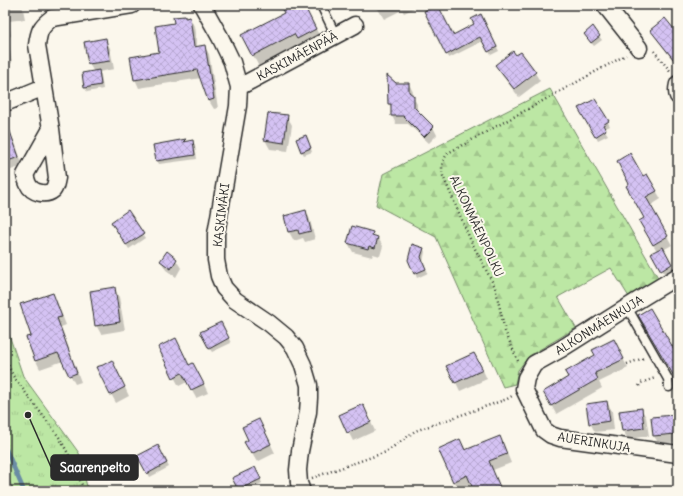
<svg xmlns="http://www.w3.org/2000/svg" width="683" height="496" viewBox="0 0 683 496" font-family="Delius,sans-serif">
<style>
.grass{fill:url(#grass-tufts);stroke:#748968}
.forest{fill:url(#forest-firs);stroke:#748968}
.shadow{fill:#0003}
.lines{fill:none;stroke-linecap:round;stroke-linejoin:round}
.stream{stroke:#6b8ca4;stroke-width:4.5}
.building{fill:url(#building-cross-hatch);stroke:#2b2b2b}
.service-casing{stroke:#2b2b2b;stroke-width:11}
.minor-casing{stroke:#2b2b2b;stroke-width:19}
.path{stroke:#2b2b2b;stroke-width:2.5;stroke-dasharray:1 3;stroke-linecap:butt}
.service{stroke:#fbf7ec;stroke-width:8}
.minor{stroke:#fbf7ec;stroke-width:16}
.labels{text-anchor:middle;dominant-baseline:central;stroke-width:4;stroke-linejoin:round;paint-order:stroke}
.street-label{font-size:12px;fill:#2b2b2b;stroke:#fbf7ec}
.leader{fill:none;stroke:#2b2b2b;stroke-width:1.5}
.callout-dot{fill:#2b2b2b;stroke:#fbf7ec;stroke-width:1.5}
.callout{fill:#2b2b2b;stroke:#2b2b2b;stroke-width:1.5}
.callout-label{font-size:13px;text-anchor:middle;font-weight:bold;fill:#fff}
</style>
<defs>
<pattern id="grass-tufts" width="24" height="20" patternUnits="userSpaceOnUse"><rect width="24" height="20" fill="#bce7a4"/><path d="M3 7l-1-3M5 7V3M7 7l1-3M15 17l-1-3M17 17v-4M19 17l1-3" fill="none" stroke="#a2c68d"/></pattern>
<pattern id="forest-firs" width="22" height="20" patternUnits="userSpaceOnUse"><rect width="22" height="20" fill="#bce7a4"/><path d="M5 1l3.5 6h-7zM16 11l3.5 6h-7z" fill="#a2c68d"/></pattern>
<pattern id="building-cross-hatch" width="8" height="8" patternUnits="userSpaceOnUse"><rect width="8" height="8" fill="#d4c2f3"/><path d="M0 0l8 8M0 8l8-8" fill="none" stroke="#b6a7d0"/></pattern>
</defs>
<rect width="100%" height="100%" fill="#fbf7ec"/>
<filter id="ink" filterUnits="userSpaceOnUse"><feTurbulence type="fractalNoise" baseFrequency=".025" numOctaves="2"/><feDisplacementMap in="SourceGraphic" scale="8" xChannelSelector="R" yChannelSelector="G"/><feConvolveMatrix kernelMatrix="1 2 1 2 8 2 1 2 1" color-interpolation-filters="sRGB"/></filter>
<g filter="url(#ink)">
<path class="grass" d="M5 323 23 376 79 453 88 491H14L5 473Z"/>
<path class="forest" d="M550 89 660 281 629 297 611 268 558 297 576 328 529 356 518 370 515 384 503 387 436 237 376 205 383 174Z"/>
<path class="shadow" d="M5 5H21L23 9 25 19 9 21 11 36 8 37 12 63 5 65Z
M37 5H62L39 9Z
M281 5H304L322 41 301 45 259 67 253 55 285 14Z
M366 5H416L417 7 404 13 402 10 384 19 378 9Z
M190 18 194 26 197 47 204 46 209 54 218 108 214 109 209 101 201 78 139 88 135 79 160 53 175 24 185 19Z
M483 20 499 51 491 55 483 41 449 58 447 54 453 36Z
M652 30 678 36V62L676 64 656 38Z
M599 36 602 40 594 46 587 38Z
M105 39 110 48 114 69 99 72 101 75 103 89 87 92 85 88 83 74 94 72 89 64 85 42Z
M496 66 535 73 540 81 519 97 501 74Z
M388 77 396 84H409L413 92V97L417 104V112L433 127 437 135 429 143 408 124H396L392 116V109L389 104Z
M595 100 610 126 604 129 608 135 598 140 580 109Z
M269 114 287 116 292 125 288 151 270 149 265 140Z
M10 134 15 143 23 166 5 172V136Z
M308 140 312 152 304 155 302 152Z
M185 141 186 142 192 141 195 145 197 159 159 164 157 160 154 145Z
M647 175 661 199 650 206 672 245 663 250 676 273 667 278 653 254 657 251 640 222 646 219 643 177Z
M306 211 310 220 315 239 305 242 303 238 294 241 289 232 285 216Z
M128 212 145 238 129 249 112 222Z
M372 233 374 237 378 238 383 246 380 256 373 254 372 257 353 252 348 243Z
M423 248 425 252 423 262 428 273 417 278 409 259Z
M176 260 181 268 176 277 166 270 161 261Z
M114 288 119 297 125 330 101 334 96 325Z
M52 294 57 302 66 325 61 327 81 382 75 384 63 361 40 369 36 361 28 338 32 336Z
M221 323 231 343 212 352 209 348Z
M618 349 628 368 599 382 602 388 556 414 544 392Z
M479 362 487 379 460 391 448 366Z
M189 366 198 372 208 393 196 398 187 382 179 386 174 377Z
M116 369 129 396 116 403 111 394Z
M607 402 612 411 614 430 595 432 590 423Z
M641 409 646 417 649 436 628 439 623 431Z
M367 414 375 431 353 441 340 416Z
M673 416 676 420H678V442L659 444 654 436Z
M263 428 275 453 257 462 245 442Z
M500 437 504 446 511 463 493 470 502 491H475L472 484 459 490 439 450 460 440 466 451Z
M160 450 169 467 150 477 139 456Z
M257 472 262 483 246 491H240L233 479Z
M157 488 158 491H151Z"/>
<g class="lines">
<path class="stream" d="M5 447 24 491"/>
</g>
<path class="building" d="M280 5H304L316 29 297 39 294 34 252 56 241 35 284 13Z
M438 5 453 35 474 24 471 19 481 14 497 47 488 52 480 37 446 55 424 11Z
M185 16V18L190 17 194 47 205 45 214 99 208 101 197 70 134 80 130 57 159 52 155 26 174 23 173 17Z
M665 18 678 34V65L650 30Z
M593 26 600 36 591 43 584 34Z
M106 38 110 61 88 64 84 42Z
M513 51 516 55 521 52 536 72 514 89 495 65Z
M99 70 101 85 84 88 82 73Z
M387 75 396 83H409V92L414 96V107L434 127 424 137 403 116H391V104H388Z
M595 99 609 121 603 125 606 130 595 137 578 108Z
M268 113 288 115 284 143 264 140Z
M5 123H7L19 157 5 162Z
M306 135 311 148 301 152 296 139Z
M186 139 183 142 193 140 195 155 156 161 153 145Z
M630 153 643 176 647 174 657 191 646 197 668 236 653 245 639 221 644 218 626 186 629 184 617 161Z
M128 210 144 234 126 245 111 222Z
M306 210 311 231 299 234 298 230 288 232 284 216Z
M352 226 373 232 372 235 378 237 375 248 369 246 368 249 347 243Z
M412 244 424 248 421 257 426 269 414 274 408 260Z
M663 247 672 264 661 271 651 253Z
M167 251 177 259 171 269 160 261Z
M115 287 120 322 95 326 90 291Z
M53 293 62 317 57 318 77 373 69 376 58 353 35 361 26 337 31 336 20 304Z
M650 308 678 356V383L638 315Z
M221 322 229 338 209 349 200 332Z
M176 338 189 365 193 363 204 384 191 390 182 373 173 378 158 347Z
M614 339 624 359 595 373 598 379 551 406 543 392 568 377 565 372 595 355 592 350Z
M474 353 483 370 455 383 446 366Z
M112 360 125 387 110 395 96 367 103 365Z
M607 401 610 421 589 424 586 404Z
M363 404 371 422 347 433 339 415Z
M642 408 644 428 622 431 619 411Z
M674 415 676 434 653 436 651 417Z
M259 419 271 444 251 454 244 442 248 440 242 427Z
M500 436 507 454 489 461 500 487 489 491H474L467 475 453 482 438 449 460 439 465 450Z
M158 445 167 463 147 474 137 456Z
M255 467 261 479 238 490 232 478Z"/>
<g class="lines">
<g class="service-casing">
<path id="service" d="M321 5 336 36
M627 307 668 379 669 387"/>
</g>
<g class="minor-casing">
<path id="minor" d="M202 5 220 37 232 62 239 87 238 106 216 234V260L219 276 224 288 235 300 269 323 286 337 295 348 303 365 309 385V398L308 412 300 451 298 470 299 483 302 491
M605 5 639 48
M678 84C677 88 676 92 678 96
M239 87 355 25
M5 103 44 87
M51 129 25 175C26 178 27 182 28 184 32 193 46 196 53 190 56 186 56 182 57 178L51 129 37 45C39 31 40 27 52 18L132 5
M678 276 645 296 561 349 534 364 526 378 524 389 544 430 551 435 560 438 678 454"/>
</g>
<path class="path" d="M654 51 671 72
M5 358 13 376 59 437 70 457 82 485 84 491
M518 361 505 331 495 287 471 241 443 176C441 166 442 161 448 153L626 55
M627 364 644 358
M639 386 641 383 655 378
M312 478 386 452 415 431 507 399 512 396"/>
<use href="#service" class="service"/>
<use href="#minor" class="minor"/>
</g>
</g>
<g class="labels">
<g class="street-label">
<text transform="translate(297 56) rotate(-28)">KASKIMÄENPÄÄ</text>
<text transform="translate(221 215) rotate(-83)">KASKIMÄKI</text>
<text transform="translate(477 226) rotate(65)">ALKONMÄENPOLKU</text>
<text transform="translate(599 325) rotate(-32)">ALKONMÄENKUJA</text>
<text transform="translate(594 442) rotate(9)">AUERINKUJA</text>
</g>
</g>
<path class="leader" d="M28 415L51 467"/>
<circle class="callout-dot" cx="28" cy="415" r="4"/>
<rect class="callout" x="51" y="455" width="87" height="25" rx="4"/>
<g class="callout-label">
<text x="95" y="472">Saarenpelto</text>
</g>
<rect width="683" height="496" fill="none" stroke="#fbf7ec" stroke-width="20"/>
<rect x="10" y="10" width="663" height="476" fill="none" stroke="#2b2b2b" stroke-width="1.5" filter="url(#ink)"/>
</svg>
